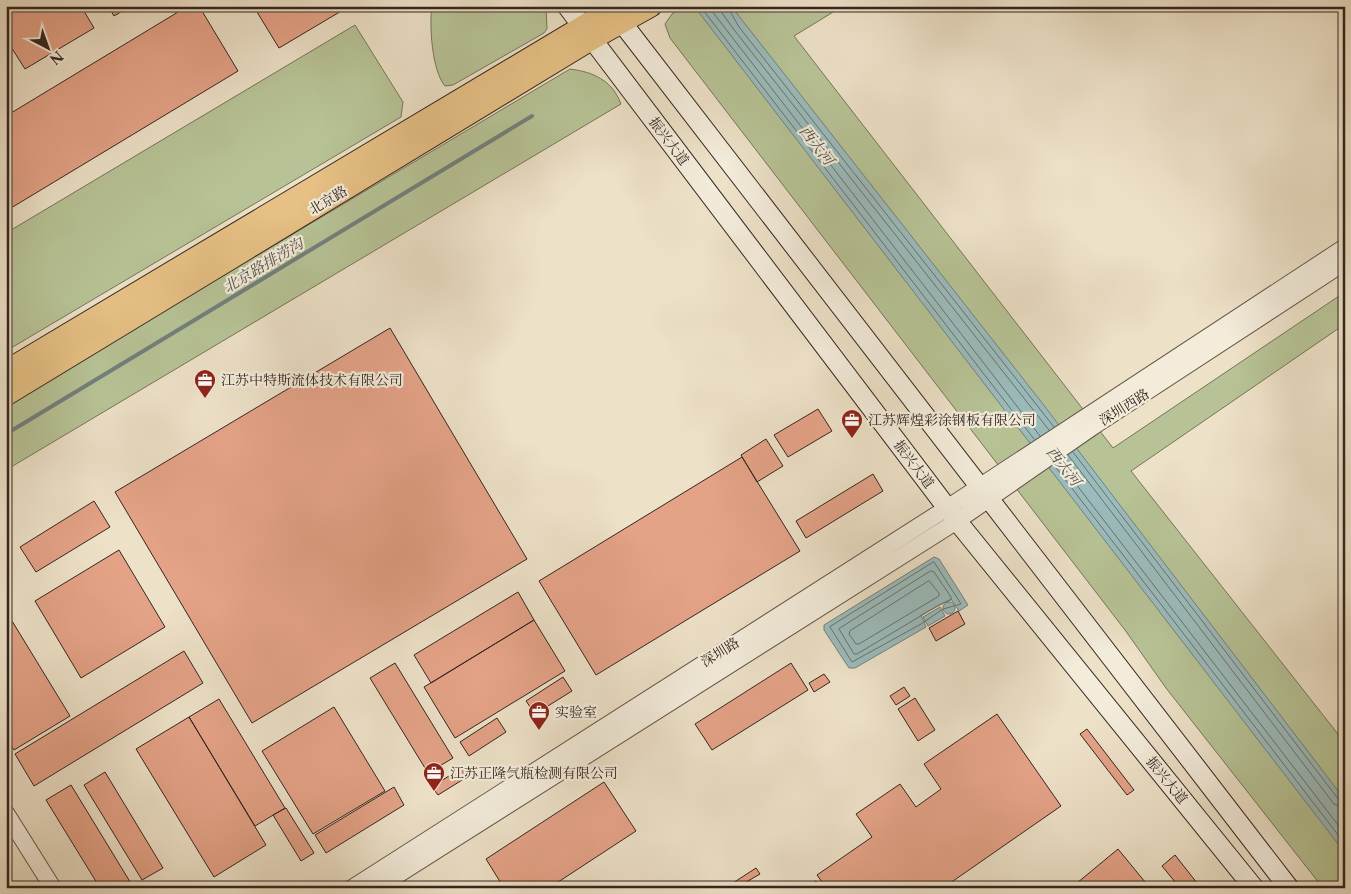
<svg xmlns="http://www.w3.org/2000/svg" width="1351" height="894" viewBox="0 0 1351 894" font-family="'Libre Caslon Text','Noto Serif SC',serif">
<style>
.green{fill:#b7c396;stroke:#76745a}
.water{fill:#9bbcbd;stroke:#72807e}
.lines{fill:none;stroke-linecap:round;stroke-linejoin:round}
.shore{stroke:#68716e;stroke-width:1}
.stream{stroke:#72807e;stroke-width:4}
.building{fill:#e4a287;stroke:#34261f}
.tertiary-casing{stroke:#625549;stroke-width:18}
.secondary-casing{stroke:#34261f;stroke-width:21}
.primary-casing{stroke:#34261f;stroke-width:23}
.tertiary{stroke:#f3ecdb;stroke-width:16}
.secondary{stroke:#f3ecdb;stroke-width:19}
.primary{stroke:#e6c084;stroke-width:21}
.labels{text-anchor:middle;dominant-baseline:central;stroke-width:4.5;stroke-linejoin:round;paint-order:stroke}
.street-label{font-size:14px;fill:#34261f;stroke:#f3ecdb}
.poi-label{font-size:14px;fill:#34261f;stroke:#f3ecdb;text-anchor:start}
.water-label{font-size:15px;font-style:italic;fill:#53534e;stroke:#f3ecdb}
</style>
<rect width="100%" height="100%" fill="#ede1c8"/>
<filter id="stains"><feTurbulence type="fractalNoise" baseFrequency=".004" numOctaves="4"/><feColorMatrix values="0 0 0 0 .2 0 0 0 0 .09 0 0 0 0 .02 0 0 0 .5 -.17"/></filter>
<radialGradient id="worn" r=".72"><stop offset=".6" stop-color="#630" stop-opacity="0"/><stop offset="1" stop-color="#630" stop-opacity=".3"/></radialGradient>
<path class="green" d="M432 6H546L547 29 544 33 453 85 445 86C432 71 429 25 432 6Z
M684 6H843L794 36 1113 448 1345 292V324L1131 471 1345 743V888H1323L1166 688 1125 630 670 38 665 24 672 14Z
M355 25 403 102 401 117 6 351V233Z
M570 69C593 72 612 80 621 104L6 470V405Z"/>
<path class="water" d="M694 6H731L1039 399 1345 800V853Z
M934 557 939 559 968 605 959 611 951 599 921 615 926 627 855 668H849L824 630V625Z
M943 608a6 6 0 1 1 12 0a6 6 0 1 1-12 0Z
M940 607 945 616 928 626 923 617Z"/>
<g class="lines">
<path class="shore" d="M700 6 1034 439
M708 6 1040 436
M721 6 722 13 735 31 1049 430
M727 6 739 27 1054 427
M1073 452 1339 800 1345 803
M1068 455 1334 804 1345 809
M1059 462 1345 834
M1054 465 1345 844
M934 562 961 604 943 609 921 624 852 662 830 627Z
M931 571 934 572 951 597V600L939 605 857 654H854L839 629Z
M929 581 939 593V596L859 644H856L849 634 850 631Z"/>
<path class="stream" d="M6 434 532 116"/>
</g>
<path class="building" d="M6 6H81L94 28 25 69 6 39Z
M108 6H131L114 16Z
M188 6H199L238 71 6 211V116Z
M267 6H341L343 10 279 48 257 12Z
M390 328 527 559 252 723 115 492Z
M818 409 832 431 788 457 774 435Z
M766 439 783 466 757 482 741 455Z
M742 457 800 551 596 675 539 581Z
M873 474 883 491 806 538 796 521Z
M94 501 110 527 36 572 20 547Z
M119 550 165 627 81 678 35 601Z
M518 592 534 620 431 683 414 655Z
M958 611 965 624 936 641 929 628Z
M9 616 70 716 14 750 6 737V618Z
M534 620 565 671 455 738 424 687Z
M184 651 203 683 34 786 15 754Z
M395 663 453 758 428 773 370 678Z
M791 663 808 690 712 750 695 724Z
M824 674 830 682 814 692 809 683Z
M563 677 572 691 535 714 526 701Z
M904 687 910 696 896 705 890 696Z
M915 698 935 730 918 741 898 709Z
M219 699 285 808 255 826 189 717Z
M334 707 385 791 313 834 262 751Z
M997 714 1061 806 943 888H826L817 875 872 837 856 814 900 784 916 807 941 789 924 764Z
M189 717 266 845 214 877 136 749Z
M497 718 506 732 469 756 460 742Z
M1087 729 1134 790 1127 795 1080 734Z
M461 768 467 777 438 795 432 787Z
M105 772 163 868 142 880 84 785Z
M604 782 636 831 549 888H504L486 859Z
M71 785 132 885 127 888H100L46 800Z
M394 787 404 805 326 853 315 835Z
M286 808 314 853 301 861 273 815Z
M1118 849 1150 888H1071Z
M1175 855 1201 888H1180L1162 866Z
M756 868 760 874 736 888 733 883Z
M816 881 821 888H805Z"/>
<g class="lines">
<g class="tertiary-casing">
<path id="tertiary" d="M1089 418 1094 426 1345 262
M6 813 53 888
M352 888 947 508 1345 247
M377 888 957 521 1094 426"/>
</g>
<g class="secondary-casing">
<path id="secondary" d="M567 6 957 521 1254 888
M613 11 1289 888"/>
</g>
<g class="primary-casing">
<path id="primary" d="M6 371 617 6
M6 395 592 39 651 6"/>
</g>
<use href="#tertiary" class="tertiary"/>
<use href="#secondary" class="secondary"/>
<use href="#primary" class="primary"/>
</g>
<defs>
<g id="office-pin" transform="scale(1.125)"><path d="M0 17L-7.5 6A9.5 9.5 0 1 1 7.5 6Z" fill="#8f2418" stroke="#f3ecdb"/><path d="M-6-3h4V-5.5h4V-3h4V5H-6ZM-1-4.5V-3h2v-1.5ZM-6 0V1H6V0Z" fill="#fff"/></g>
</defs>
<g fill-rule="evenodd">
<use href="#office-pin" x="205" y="380"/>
<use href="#office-pin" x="852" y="420"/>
<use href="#office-pin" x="539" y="712"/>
<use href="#office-pin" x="434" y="773"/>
</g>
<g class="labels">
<g class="street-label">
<text transform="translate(669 141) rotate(53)">振兴大道</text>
<text transform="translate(328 200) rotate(-31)">北京路</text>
<text transform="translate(1124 407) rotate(-32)">深圳西路</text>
<text transform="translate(914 464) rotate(53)">振兴大道</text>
<text transform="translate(720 652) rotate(-32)">深圳路</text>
<text transform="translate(1167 780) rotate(51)">振兴大道</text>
</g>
<g class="poi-label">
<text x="221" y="380">江苏中特斯流体技术有限公司</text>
<text x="868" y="420">江苏辉煌彩涂钢板有限公司</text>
<text x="555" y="712">实验室</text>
<text x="450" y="773">江苏正隆气瓶检测有限公司</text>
</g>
<g class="water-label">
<text transform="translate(817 145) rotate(52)">西大河</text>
<text transform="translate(263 265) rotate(-31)">北京路排涝沟</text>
<text transform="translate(1064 466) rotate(52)">西大河</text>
</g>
</g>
<rect width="1351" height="894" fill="none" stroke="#ede1c8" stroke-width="25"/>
<rect x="8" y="8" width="1336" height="879" fill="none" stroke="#34261f" stroke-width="2.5"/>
<rect x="12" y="12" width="1326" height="869" fill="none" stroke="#34261f"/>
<g transform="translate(48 48) rotate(139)" stroke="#f3ecdb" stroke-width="4" paint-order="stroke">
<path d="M0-4L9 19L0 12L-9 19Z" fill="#34261f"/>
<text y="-8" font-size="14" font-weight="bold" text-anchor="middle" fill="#34261f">N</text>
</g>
<rect width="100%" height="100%" filter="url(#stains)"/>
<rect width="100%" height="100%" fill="url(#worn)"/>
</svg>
